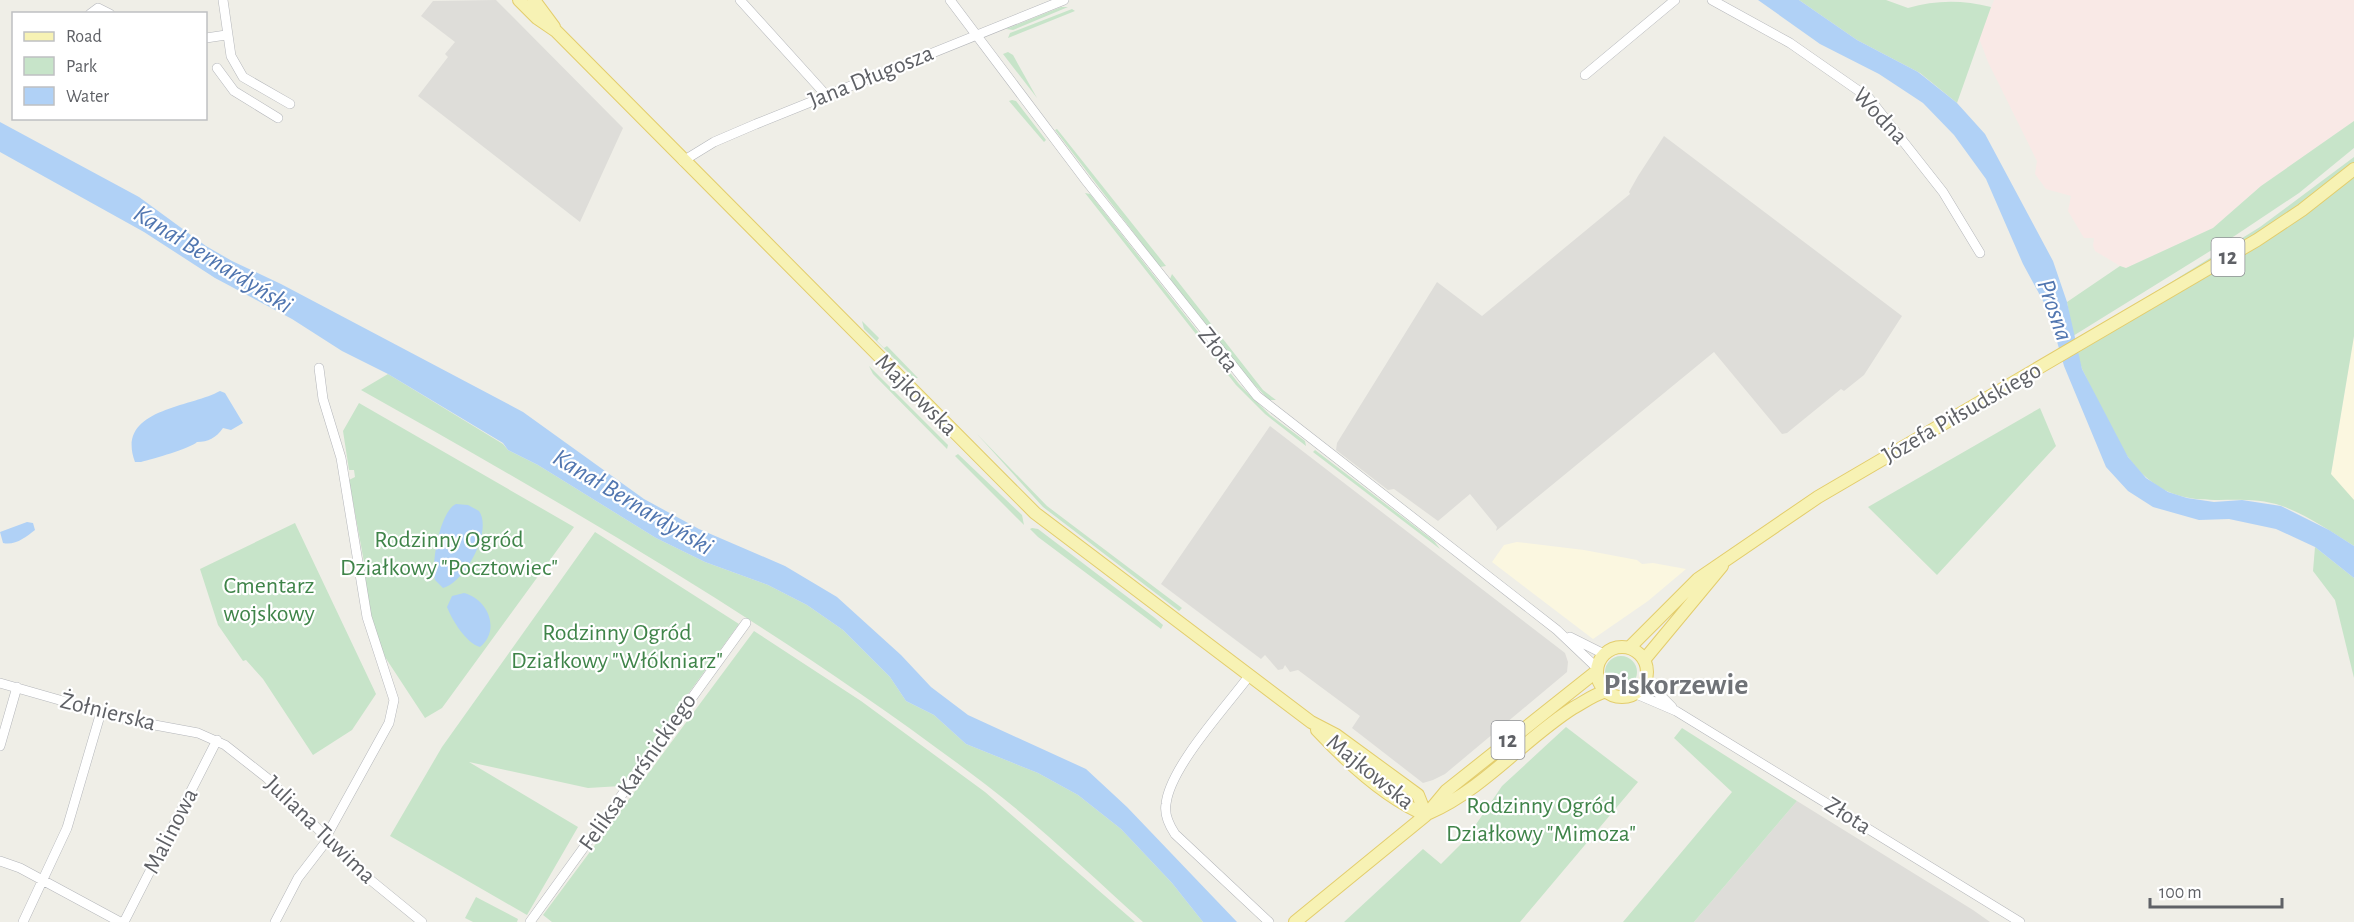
<svg xmlns="http://www.w3.org/2000/svg" width="2354" height="922" viewBox="0 0 2354 922" font-family="'Alegreya Sans',sans-serif">
<style>
.commercial{fill:#fbf7e0}
.industrial{fill:#deddd9}
.medical{fill:#f9e9e6}
.green{fill:#c7e4c9}
.water{fill:#b0d1f6}
.lines{fill:none;stroke-linecap:round;stroke-linejoin:round}
.minor-casing{stroke:#b4b6ba;stroke-width:10}
.major-casing{stroke:#e3cd6c;stroke-width:14}
.minor{stroke:#fff;stroke-width:9}
.major{stroke:#f7f2b4;stroke-width:12}
.labels{text-anchor:middle;dominant-baseline:central;stroke-width:4.5;stroke-linejoin:round;paint-order:stroke}
.shield{fill:#fff;stroke:#8f9094;stroke-width:1.5}
.shield-label{font-size:22px;font-weight:bold;fill:#5f6166}
.street-label{font-size:24px;fill:#5f6166;stroke:#fff}
.park-label{font-size:24px;fill:#3f8449;stroke:#fff}
.water-label{font-size:26px;font-style:italic;fill:#5176b0;stroke:#fff}
.district-label{font-size:30px;font-weight:bold;fill:#707378;stroke:#fff}
</style>
<rect width="100%" height="100%" fill="#efeee7"/>
<path class="commercial" d="M2354 336V515L2331 474Z
M1517 542 1584 550 1637 560 1642 564 1653 563 1686 569 1648 601 1593 639 1492 562 1504 545Z"/>
<path class="industrial" d="M496 0 623 128 580 222 418 96 448 57 445 54 455 42 421 16 433 1Z
M1664 136 1902 316 1864 375 1844 391 1841 389 1787 433 1782 434 1714 352 1496 531 1497 527 1470 494 1438 521 1394 489 1388 490 1336 450 1337 443 1437 282 1482 316 1630 194 1629 192 1638 176Z
M1270 426 1565 653 1568 662 1567 672 1445 774 1433 780 1423 783 1352 728 1360 716 1298 670 1290 672 1285 665 1283 669 1278 670 1265 655 1261 659 1161 584Z
M1797 801 1973 910 1990 922H1694Z"/>
<path class="medical" d="M1994 0H2354V121L2261 186 2213 228 2126 268 2120 266 2095 251 2093 246 2094 238H2084L2068 211 2071 196 2046 189 2035 174 2037 161 1988 62 1979 38Z"/>
<path class="green" d="M1799 0H1886L1908 8C1936 0 1962 0 1991 7L1957 103 1920 73 1857 40Z
M1061 7H1068L1013 30 1006 29Z
M1072 9 1075 11 1008 38 1010 33Z
M1008 52 1013 55 1037 98 1003 54Z
M1012 100 1016 101 1046 140 1044 142 1009 101Z
M2354 121V148L2299 193 2236 235 2073 336 2067 302 2120 266 2126 268 2213 228 2261 186Z
M1057 129 1166 266 1160 267 1055 130Z
M2354 157V162C2277 228 2186 276 2099 327L2260 227Z
M2354 177V336L2331 474 2354 500V546C2332 532 2307 515 2282 506 2236 490 2189 515 2147 478 2118 454 2099 402 2082 369L2077 353 2255 248Z
M1085 193 1090 194 1239 384 1270 415 1305 441 1306 446 1265 414 1236 385Z
M1172 274 1263 390 1276 400H1269L1247 377 1170 279Z
M862 321 879 338 877 341 884 348 887 346 918 378H914L864 329Z
M869 366 948 445 947 449 873 374Z
M388 374 503 444 508 450 538 465 656 538 705 562 768 585 807 605 843 630 890 677 906 701 934 715 966 744 1038 773 1078 795 1121 829 1172 883 1203 922H1143C1092 876 1040 826 985 784 790 635 575 510 361 390Z
M359 403 574 527 442 708 425 718 385 657 376 633 368 604 364 562 349 480 355 477 354 470H349L343 431Z
M2040 408 2056 446 1937 575 1868 507Z
M977 434 1047 506 1182 608 1179 611 1043 507Z
M1315 450 1434 541 1440 549 1313 452Z
M958 454 1022 515 1024 525 955 456Z
M295 523 376 694 352 730 313 755 263 679 246 660 243 661 218 625 200 569Z
M1032 528 1038 529 1155 618 1163 625 1161 629 1038 537 1030 529Z
M595 532 739 624 621 786 588 788 469 762 578 827 527 915 390 836 442 747Z
M2315 547 2354 578V678L2335 600 2313 571Z
M754 631 861 701 985 792 1135 922H552L543 915Z
M1605 672a16 16 0 1 1 32 0a16 16 0 1 1-32 0Z
M1566 727 1638 782 1520 922H1344L1423 849 1441 864 1466 839 1502 786Z
M1682 728 1797 801 1694 922H1623L1732 792 1674 738Z
M476 897 518 919 517 922H473L465 918Z"/>
<path class="water" d="M1758 0H1799L1857 40 1918 72 1957 103 1985 134 2053 261 2067 302 2082 369 2128 457 2146 478 2168 492 2187 498 2214 502 2242 500 2281 506 2329 530 2354 546V578L2315 547 2276 529 2229 519 2199 520 2153 507 2128 491 2106 467 2064 366 2048 310 2023 264 1986 179 1954 135 1923 103 1879 74 1820 44Z
M0 122 139 197 206 246 232 261 281 284 523 412 644 499 699 529 785 566 837 597 901 655 931 687 968 715 1086 769 1127 807 1237 922H1203L1172 883 1121 829 1078 795 1038 773 966 744 934 715 906 701 890 677 843 630 807 605 768 585 705 562 656 538 538 465 508 450 503 443 388 374 342 351 292 319 215 278 144 232 0 152Z
M220 391 225 393 243 423 231 430 223 428C216 438 208 442 197 442 191 448 153 459 141 462H135C115 409 189 408 220 391Z
M456 504 468 505 479 511C493 531 465 582 443 588L435 580C431 563 440 511 456 504Z
M27 522 33 523 35 530C26 537 15 546 3 543L0 532Z
M464 593C488 599 501 630 480 647 466 643 452 620 447 607L452 596Z"/>
<g class="lines">
<g class="minor-casing">
<path id="minor" d="M223 0 231 56 243 77 290 104
M740 0 826 95
M950 0 1087 182 1257 396 1557 630 1597 668
M1712 0 1790 43 1869 98 1943 192 1980 253
M90 14 98 8 110 14
M206 38 226 35
M217 68 234 91 278 118
M1585 75 1675 0
M683 161 714 142 756 124 1064 0
M319 368 323 399 341 458 367 617 394 700 389 723 326 837
M1570 637 1604 654
M1249 676C1226 707 1170 767 1166 804 1164 815 1169 825 1175 834L1269 922
M1645 680 1672 707
M0 683 133 721 198 733 225 745 267 778 362 873 422 922
M1634 693 1676 711 2020 922
M0 746 17 687
M0 861 20 868 120 922
M23 922 67 828 101 712
M124 922 217 740
M275 922 298 878 328 839
M530 922 746 623"/>
</g>
<g class="major-casing">
<path id="major" d="M519 0 537 18 556 31 1035 513 1311 722 1336 735 1418 795 1426 815
M534 0 554 27
M1597 672a25 25 0 1 1 50 0a25 25 0 1 1-50 0Z
M1629 648 1698 579 1818 497 2257 240 2302 210 2354 169
M1644 660 1722 566
M1317 730C1347 762 1385 798 1426 815
M1429 813C1484 789 1523 740 1573 708 1584 702 1593 695 1606 691
M1295 922 1426 815 1446 791 1597 671"/>
</g>
<use href="#minor" class="minor"/>
<use href="#major" class="major"/>
</g>
<g class="labels">
<g class="shield">
<rect x="2211.5" y="238" width="33" height="38" rx="4.5"/>
<rect x="1491.5" y="721" width="33" height="38" rx="4.5"/>
</g>
<g class="shield-label">
<text x="2228" y="257">12</text>
<text x="1508" y="740">12</text>
</g>
<g class="street-label">
<text transform="translate(871 77) rotate(-22)">Jana Długosza</text>
<text transform="translate(1880 116) rotate(47)">Wodna</text>
<text transform="translate(1218 350) rotate(52)">Złota</text>
<text transform="translate(916 395) rotate(45)">Majkowska</text>
<text transform="translate(1962 413) rotate(-30)">Józefa Piłsudskiego</text>
<text transform="translate(108 712) rotate(14)">Żołnierska</text>
<text transform="translate(638 772) rotate(-55)">Feliksa Karśnickiego</text>
<text transform="translate(1370 772) rotate(39)">Majkowska</text>
<text transform="translate(1848 816) rotate(32)">Złota</text>
<text transform="translate(320 830) rotate(44)">Juliana Tuwima</text>
<text transform="translate(171 831) rotate(-63)">Malinowa</text>
</g>
<g class="park-label">
<text x="449" y="540">Rodzinny Ogród<tspan x="449" dy="28">Działkowy "Pocztowiec"</tspan></text>
<text x="269" y="586">Cmentarz<tspan x="269" dy="28">wojskowy</tspan></text>
<text x="617" y="633">Rodzinny Ogród<tspan x="617" dy="28">Działkowy "Włókniarz"</tspan></text>
<text x="1541" y="806">Rodzinny Ogród<tspan x="1541" dy="28">Działkowy "Mimoza"</tspan></text>
</g>
<g class="water-label">
<text transform="translate(213 259) rotate(32)">Kanał Bernardyński</text>
<text transform="translate(2055 310) rotate(71)">Prosna</text>
<text transform="translate(633 502) rotate(31)">Kanał Bernardyński</text>
</g>
<g class="district-label">
<text x="1676" y="685">Piskorzewie</text>
</g>
</g>
<rect x="12" y="12" width="195" height="108" fill="#ffffff" stroke="#bfc0c2" stroke-width="1.5"/>
<rect x="24" y="32" width="30" height="9" fill="#f7f2b4" stroke="#bfc0c2" stroke-width="1.5"/>
<text x="66" y="42" font-size="18" fill="#5f6166">Road</text>
<rect x="24" y="57" width="30" height="18" fill="#c7e4c9" stroke="#bfc0c2" stroke-width="1.5"/>
<text x="66" y="72" font-size="18" fill="#5f6166">Park</text>
<rect x="24" y="87" width="30" height="18" fill="#b0d1f6" stroke="#bfc0c2" stroke-width="1.5"/>
<text x="66" y="102" font-size="18" fill="#5f6166">Water</text>
<path d="M2150 898v9h132v-9" fill="none" stroke="#5f6166" stroke-width="3"/>
<text x="2159" y="898" font-size="18" fill="#5f6166" stroke="#ffffff" stroke-width="4.5" paint-order="stroke">100 m</text>
</svg>
